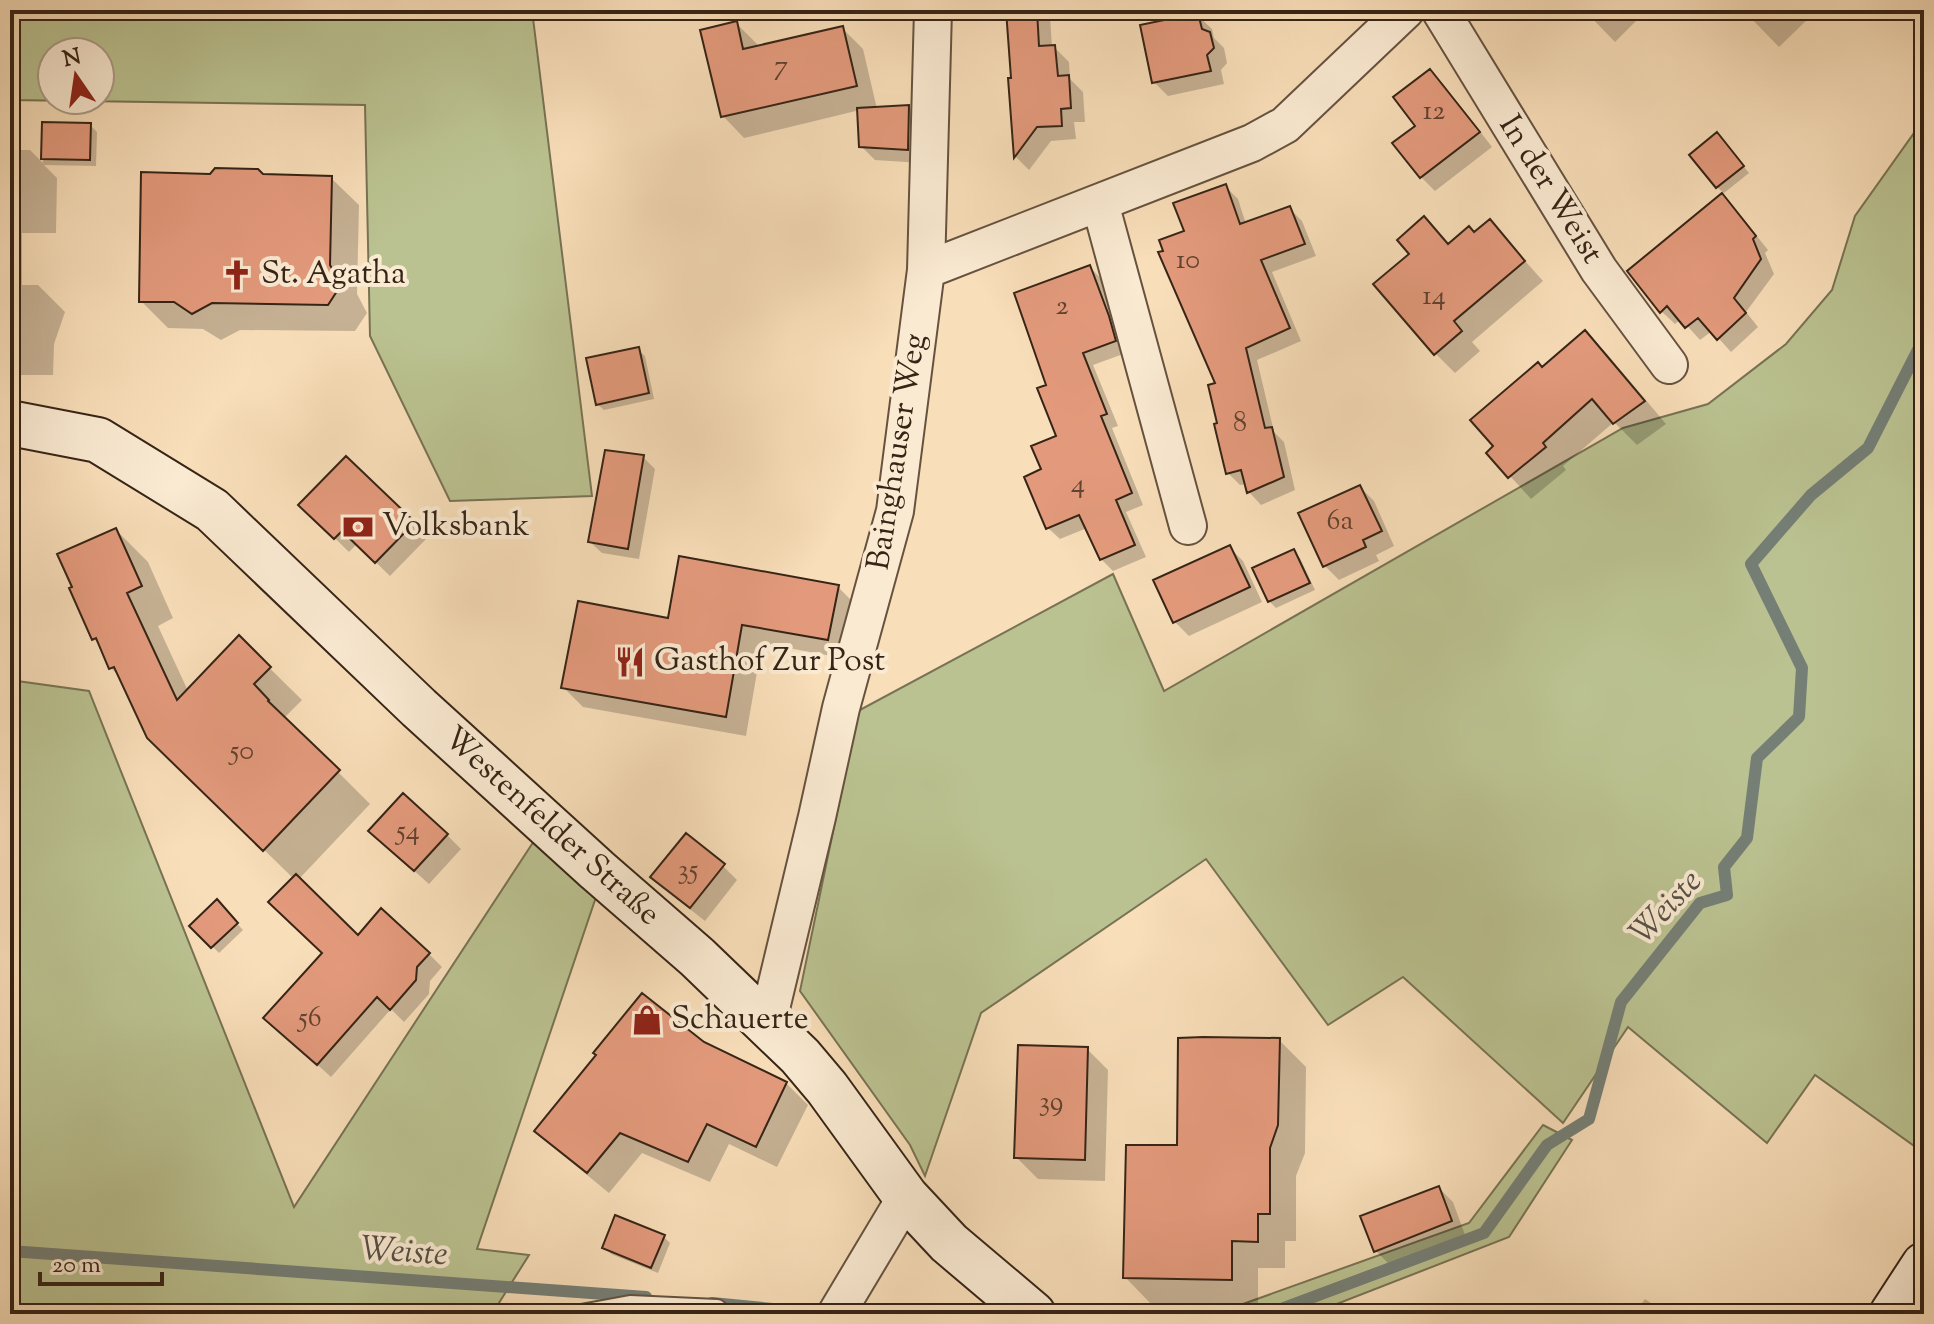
<svg xmlns="http://www.w3.org/2000/svg" width="1934" height="1324" viewBox="0 0 1934 1324" font-family="'Sorts Mill Goudy',serif">
<style>
.green{fill:#bbc291;stroke:#787354;stroke-width:2;fill-rule:evenodd}
.shadow{fill:#0003}
.lines{fill:none;stroke-linecap:round;stroke-linejoin:round}
.stream{stroke:#757f76;stroke-width:12}
.building{fill:#e39a7c;stroke:#362416;stroke-width:2}
.service-casing{stroke:#66523f;stroke-width:22}
.minor-casing{stroke:#66523f;stroke-width:40}
.secondary-casing{stroke:#362416;stroke-width:48}
.service{stroke:#faead2;stroke-width:18}
.minor{stroke:#faead2;stroke-width:36}
.secondary{stroke:#faead2;stroke-width:44}
.labels{text-anchor:middle;dominant-baseline:central;stroke-width:8;stroke-linejoin:round;paint-order:stroke}
.number-label{font-size:28px;fill:#614230}
.street-label{font-size:32px;fill:#362416;stroke:#faead2}
.poi-label{font-size:32px;fill:#362416;stroke:#faead2;text-anchor:start}
.water-label{font-size:34px;font-style:italic;fill:#565146;stroke:#faead2}
</style>
<rect width="100%" height="100%" fill="#f8deb9"/>
<filter id="stains"><feTurbulence type="fractalNoise" baseFrequency=".0025" numOctaves="4"/><feColorMatrix values="0 0 0 0 .2 0 0 0 0 .09 0 0 0 0 .02 0 0 0 .5 -.17"/></filter>
<radialGradient id="worn" r=".72"><stop offset=".6" stop-color="#630" stop-opacity="0"/><stop offset="1" stop-color="#630" stop-opacity=".3"/></radialGradient>
<path class="green" d="M10 10H532L592 496 450 501 370 336 365 105 10 100ZM52 52H100V100H52Z
M1924 119V1153L1815 1075 1767 1143 1628 1027 1563 1123 1403 977 1328 1025 1206 859 981 1013 925 1176 910 1145 800 991 858 711 1113 574 1164 691 1623 428 1708 404 1786 344 1832 290 1855 216Z
M10 680 89 691 294 1207 534 841 596 897 477 1249 529 1255 492 1314H10Z
M1543 1125 1572 1140 1509 1237 1311 1314H1215L1469 1223Z"/>
<path class="shadow" d="M1008 10H1044L1050 16 1052 47H1054L1069 62 1070 79 1083 92 1085 122H1074L1076 139 1051 141 1029 170 1016 157 1010 80 1013 79Z
M1292 10H1318L1300 18Z
M1584 10H1647L1615 42Z
M1743 10H1821V18L1810 17 1779 47Z
M1197 15 1212 29 1214 38 1224 48 1227 63 1221 70 1224 84 1168 96 1154 82Z
M736 23 757 44 758 48 842 28 863 49 877 109 909 107 923 122 921 163 875 160 861 146 860 110 744 138 723 116Z
M1430 71 1444 85 1492 147 1435 191 1421 177 1417 126Z
M44 124 90 125 97 132 96 166 44 165 57 178 56 233H22V285H38L65 312 54 344 53 375H10V150H30L43 163Z
M1724 142 1749 173 1724 193 1717 187Z
M211 176 331 178 359 205 357 294 367 313 355 331 240 330 221 340 203 329 168 328 141 301Z
M1225 186 1238 199 1246 224 1289 208 1302 221 1316 256 1272 272 1301 341 1257 360 1274 432 1284 442 1295 490 1261 505 1249 492 1247 484 1240 485 1228 473 1220 425 1217 385 1187 232Z
M1722 196 1735 209 1768 250 1765 253 1774 274 1746 312 1758 327 1731 352 1712 331 1700 340 1681 319 1675 324 1661 311Z
M1424 219 1449 245 1475 235 1490 222 1543 281 1472 342 1480 351 1455 373 1436 354 1376 284 1412 254Z
M1090 267 1101 279 1120 329 1126 353 1093 365 1118 426 1112 428 1143 505 1126 512 1146 557 1113 571 1101 559 1087 528 1060 539 1048 528 1044 470 1059 437 1048 386Z
M1585 332 1607 354 1666 424 1637 445 1614 422 1563 466 1566 470 1531 499 1489 453 1542 369Z
M638 350 645 356 654 399 604 410 597 404Z
M643 457 655 469 639 559 602 553 590 542Z
M346 459 427 538 390 576 357 544 349 552 301 505Z
M1360 487 1374 501 1394 546 1376 555 1379 561 1339 580 1325 566Z
M116 530 148 562 173 618 158 626 188 691 239 638 302 700 284 718 370 804 298 880 358 938 429 954 442 967 430 981 429 994 404 1022 391 1009 331 1077 280 1031 324 953 294 879 182 770 121 678 111 668 101 646 94 639Z
M1229 547 1243 561 1262 602 1189 636 1175 622Z
M1293 551 1300 558 1315 590 1276 608 1269 601Z
M838 587 858 607 847 659 762 643 746 736 583 707 563 687 670 620Z
M447 835 461 849 429 884 385 845Z
M723 866 737 880 705 921 667 891 653 877Z
M223 908 243 930 219 953 192 926Z
M1279 1040 1306 1067 1305 1153 1296 1176V1241H1285V1268H1258V1307L1152 1305 1125 1277Z
M703 1044 786 1083 808 1105 777 1167 729 1144 710 1182 642 1153 609 1193 559 1152 537 1131 599 1055Z
M1087 1049 1108 1070 1105 1181 1038 1179 1017 1158Z
M1439 1188 1453 1202 1465 1235 1390 1265 1375 1250Z
M664 1237 670 1243 658 1273 611 1254 605 1247Z
M1645 1299 1667 1314H1634Z"/>
<g class="lines">
<path class="stream" d="M10 1251 646 1297
M712 1303 793 1311
M1268 1314 1484 1233 1547 1145 1589 1119 1621 1002 1700 903 1727 895 1724 867 1747 838 1757 758 1799 717 1802 668 1751 564 1811 495 1868 448 1924 338"/>
</g>
<path class="building" d="M1006 10H1037L1039 46 1055 45 1058 76 1069 75 1071 108 1061 109 1062 126 1037 127 1014 158 1008 78H1011Z
M1198 13 1202 29 1210 32 1214 48 1207 55 1211 71 1152 83 1140 25Z
M737 21 743 49 843 26 857 86 721 117 700 30Z
M1430 69 1480 132 1420 178 1392 143 1415 126 1393 97Z
M909 105 908 150 859 147 857 108Z
M42 122 91 123 90 160 41 159Z
M1717 132 1744 166 1716 188 1689 155Z
M215 168 258 169 263 174 332 176 330 265 341 285 328 305 212 303 192 314 174 302H139L141 172 210 174Z
M1226 184 1240 224 1290 206 1305 244 1261 260 1290 328 1246 348 1265 428 1272 427 1284 477 1247 493 1241 470 1226 474 1214 424 1217 423 1208 385 1215 383 1158 252 1163 251 1159 240 1184 231 1173 203Z
M1722 193 1756 236 1753 239 1761 259 1734 298 1746 313 1717 340 1698 318 1685 328 1667 306 1660 313 1627 271Z
M1424 216 1448 244 1469 226 1474 232 1490 219 1525 261 1454 321 1462 331 1434 355 1373 284 1409 254 1397 240Z
M1090 265 1109 316 1116 341 1083 353 1107 414 1101 416 1132 493 1116 500 1135 545 1100 560 1079 515 1046 529 1024 477 1041 469 1031 446 1056 436 1037 388 1046 385 1014 293Z
M1585 330 1645 401 1613 424 1592 399 1543 443 1546 447 1508 478 1486 453 1493 446 1470 420 1538 362 1542 367Z
M639 347 649 393 596 405 586 358Z
M605 450 644 455 628 549 588 542Z
M346 456 415 522 375 563 342 531 334 539 298 505Z
M1360 485 1382 531 1363 540 1366 547 1323 567 1298 513Z
M116 528 142 586 127 593 177 700 239 635 271 667 254 684 269 700 268 701 340 770 263 851 147 738 114 667 109 669 96 638 92 640 69 588 72 587 57 554Z
M1230 545 1250 587 1173 623 1153 580Z
M1294 549 1310 583 1268 602 1252 568Z
M679 556 839 585 828 640 742 625 726 717 561 688 578 601 668 618Z
M403 793 448 834 414 871 368 831Z
M686 833 725 864 690 908 650 877Z
M296 874 358 935 381 908 430 953 417 967 416 980 390 1010 377 997 317 1065 263 1018 322 953 268 902Z
M217 899 238 923 211 948 189 926Z
M642 993 704 1042 787 1082 756 1147 707 1124 688 1162 620 1133 587 1173 534 1131 596 1055 593 1053Z
M1203 1037 1280 1038 1278 1125 1270 1148V1214H1258V1242L1232 1241V1280L1123 1278 1126 1145H1177L1178 1038Z
M1018 1045 1088 1047 1085 1160 1014 1158Z
M1439 1186 1452 1221 1374 1252 1360 1216Z
M615 1215 665 1235 651 1268 602 1248Z"/>
<g class="lines">
<g class="service-casing">
<path id="service" d="M581 1314 630 1305 717 1309 723 1314"/>
</g>
<g class="minor-casing">
<path id="minor" d="M1440 10 1599 270 1669 365
M1100 203 1188 526
M926 270 1252 143 1285 125 1406 10
M767 1025 817 817 841 708 895 511 926 270 933 10
M836 1314 906 1197"/>
</g>
<g class="secondary-casing">
<path id="secondary" d="M10 423 98 440 212 510 419 708 597 870 697 957 800 1056 827 1088 906 1197 949 1243 1033 1314
M1892 1314 1924 1265"/>
</g>
<use href="#service" class="service"/>
<use href="#minor" class="minor"/>
<use href="#secondary" class="secondary"/>
</g>
<defs>
<g id="church-bare" transform="scale(2.4)"><path d="M-1.2-6h2.4v3.5h3.3v2.4h-3.3V6h-2.4V-.1h-3.3v-2.4h3.3Z" fill="#8f2418" stroke="#faead2" stroke-width="2.5" paint-order="stroke"/></g>
<g id="bank-bare" transform="scale(2.4)"><path d="M-6-4H6V4H-6ZM0-2.3a2.3 2.3 0 1 0 0 4.6a2.3 2.3 0 1 0 0-4.6Z" fill="#8f2418" stroke="#faead2" stroke-width="2.5" paint-order="stroke"/></g>
<g id="restaurant-bare" transform="scale(2.4)"><path d="M-5-6h1v4h1v-4h1v4h1v-4h1v5L-1.5 .5V6h-2V.5L-5-1ZM5-6V6H3V1.5H1.5Q1.5-4 5-6Z" fill="#8f2418" stroke="#faead2" stroke-width="2.5" paint-order="stroke"/></g>
<g id="shop-bare" transform="scale(2.4)"><path d="M-5-2.5h2.3a2.7 3.5 0 0 1 5.4 0H5L5.5 6h-11ZM-1.5-2.5h3a1.5 2.3 0 0 0-3 0Z" fill="#8f2418" stroke="#faead2" stroke-width="2.5" paint-order="stroke"/></g>
</defs>
<g fill-rule="evenodd">
<use href="#church-bare" x="237" y="275"/>
<use href="#bank-bare" x="358" y="527"/>
<use href="#restaurant-bare" x="630" y="662"/>
<use href="#shop-bare" x="647" y="1020"/>
</g>
<g class="labels">
<g class="number-label">
<text x="781" y="67">7</text>
<text x="1434" y="112">12</text>
<text x="1188" y="261">10</text>
<text x="1434" y="297">14</text>
<text x="1062" y="307">2</text>
<text x="1240" y="424">8</text>
<text x="1078" y="485">4</text>
<text x="1340" y="522">6a</text>
<text x="242" y="752">50</text>
<text x="408" y="832">54</text>
<text x="688" y="871">35</text>
<text x="310" y="1019">56</text>
<text x="1051" y="1103">39</text>
</g>
<g class="street-label">
<text transform="translate(1550 190) rotate(58)">In der Weist</text>
<text transform="translate(898 452) rotate(-81)">Bainghauser Weg</text>
<text transform="translate(551 827) rotate(42)">Westenfelder Straße</text>
</g>
<g class="poi-label">
<text x="261" y="275">St. Agatha</text>
<text x="382" y="527">Volksbank</text>
<text x="654" y="662">Gasthof Zur Post</text>
<text x="671" y="1020">Schauerte</text>
</g>
<g class="water-label">
<text transform="translate(1667 908) rotate(-47)">Weiste</text>
<text transform="translate(404 1253) rotate(4)">Weiste</text>
</g>
</g>
<rect width="1934" height="1324" fill="none" stroke="#f8deb9" stroke-width="40"/>
<rect x="12" y="12" width="1910" height="1300" fill="none" stroke="#362416" stroke-width="4"/>
<rect x="20" y="20" width="1894" height="1284" fill="none" stroke="#362416" stroke-width="2"/>
<g transform="translate(76 76) rotate(347)"><circle r="38" fill="#faead2" stroke="#ac9b87" stroke-width="2"/>
<path d="M0-6L14 30L0 20L-14 30Z" fill="#8f2418"/>
<text y="-12" font-size="22" font-weight="bold" text-anchor="middle" fill="#362416">N</text>
</g>
<path d="M40 1272v12h122v-12" fill="none" stroke="#362416" stroke-width="4"/>
<text x="52" y="1272" font-size="24" fill="#362416" stroke="#faead2" stroke-width="6" paint-order="stroke">20 m</text>
<rect width="100%" height="100%" filter="url(#stains)"/>
<rect width="100%" height="100%" fill="url(#worn)"/>
</svg>
